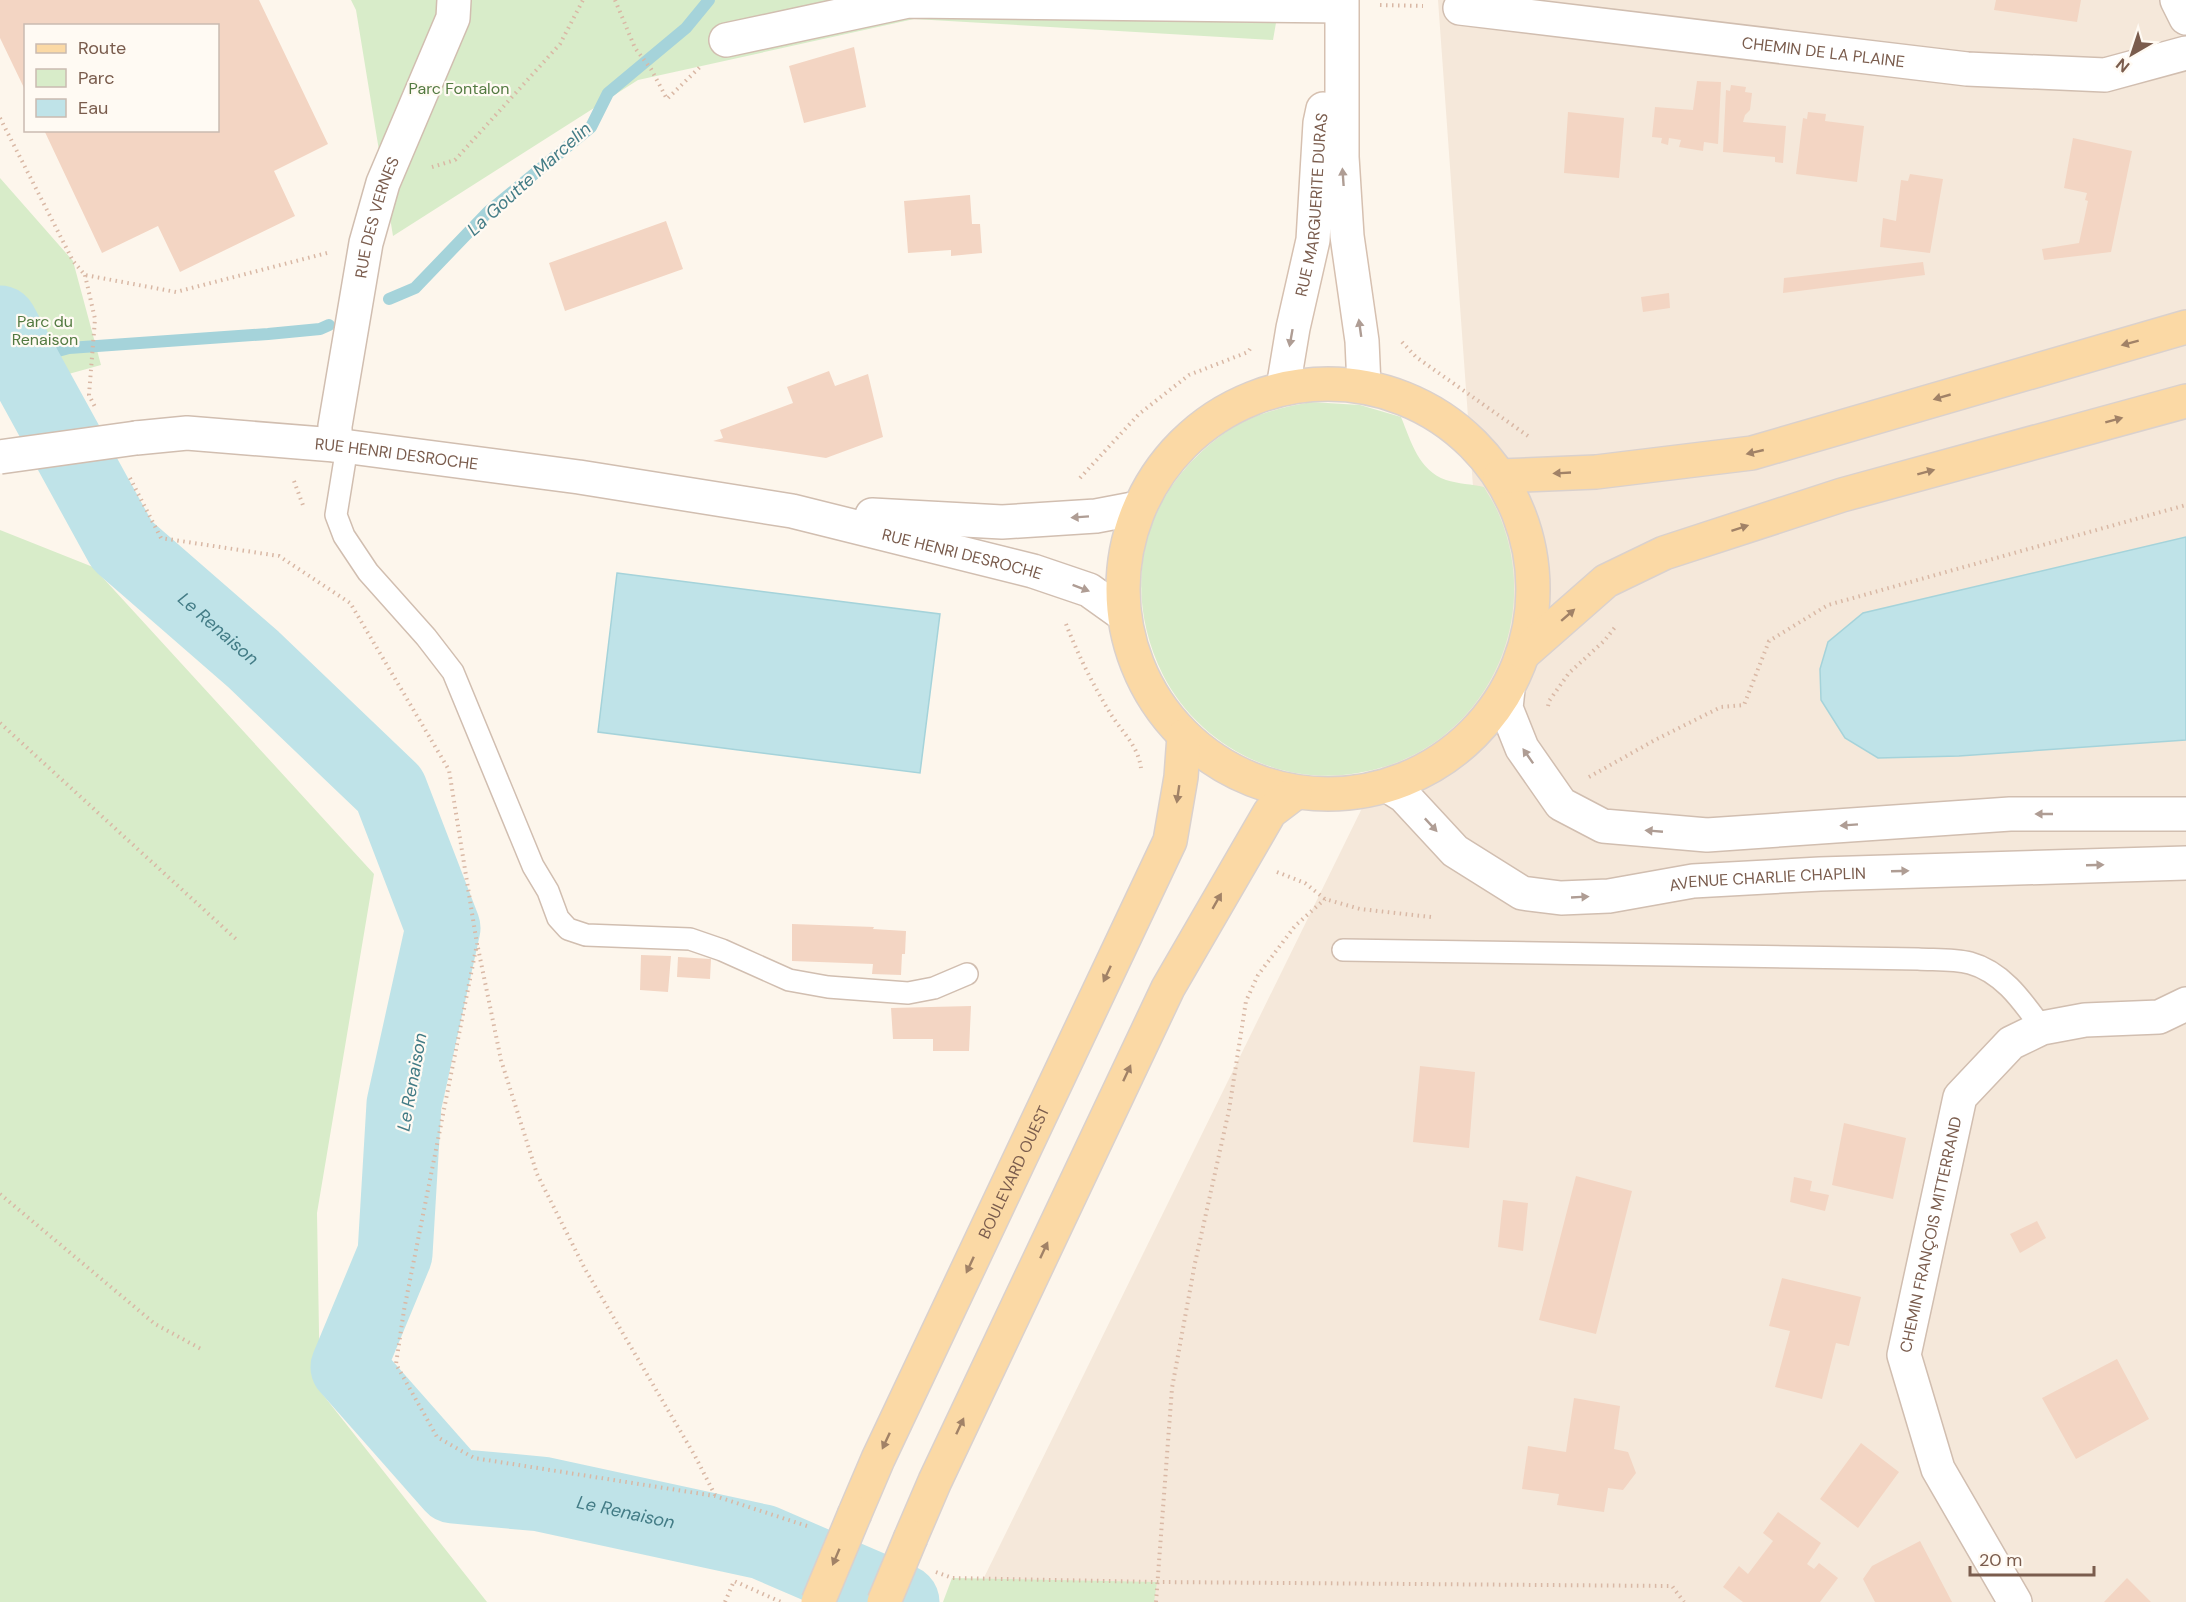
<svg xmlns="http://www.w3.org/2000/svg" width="2186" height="1602" viewBox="0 0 2186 1602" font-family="'DM Sans',sans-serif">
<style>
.residential{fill:#f5e8da}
.green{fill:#d8ecc9}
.water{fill:#bfe3e8;stroke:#a5d3da;stroke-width:1.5}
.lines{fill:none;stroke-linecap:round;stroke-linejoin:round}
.stream{stroke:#a5d3da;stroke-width:12}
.river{stroke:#bfe3e8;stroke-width:75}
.building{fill:#f3d5c3}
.service-casing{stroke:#d1beb0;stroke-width:24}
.minor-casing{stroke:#d1beb0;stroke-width:36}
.tertiary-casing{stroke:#d1beb0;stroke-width:36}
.secondary-casing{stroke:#d6c0b0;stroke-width:36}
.primary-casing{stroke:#dad1cd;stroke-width:36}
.path{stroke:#d9b8a5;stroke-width:4;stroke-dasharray:1.5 4.5;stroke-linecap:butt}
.service{stroke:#fff;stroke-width:21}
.minor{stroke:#fff;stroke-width:33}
.tertiary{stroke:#fff;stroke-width:33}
.secondary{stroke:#fff;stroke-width:33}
.primary{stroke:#fbd9a5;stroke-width:33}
.tertiary-bridge-casing{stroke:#d1beb0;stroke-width:36;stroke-linecap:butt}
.primary-bridge-casing{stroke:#dad1cd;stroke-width:36;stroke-linecap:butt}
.tertiary-bridge{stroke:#fff;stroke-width:33}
.primary-bridge{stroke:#fbd9a5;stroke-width:33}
.oneway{fill:#af9d94}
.oneway2{fill:#a18267}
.labels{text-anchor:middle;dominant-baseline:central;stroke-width:4.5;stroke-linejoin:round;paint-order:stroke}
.street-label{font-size:16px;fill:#7a5c4d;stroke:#fffaf3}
.park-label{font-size:16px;fill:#537a41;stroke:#fffaf3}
.water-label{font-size:18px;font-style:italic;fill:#437c86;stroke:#fffaf3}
</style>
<rect width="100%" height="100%" fill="#fdf6ec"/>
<path class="residential" d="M1438 0H2186V1602H972L1479 570Z"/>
<path class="green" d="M351 0H1280L1273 40 914 19 638 80 393 236 356 10Z
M0 178 73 261 101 365 0 393Z
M1311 402 1360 405 1401 417C1411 441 1418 470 1446 480 1458 484 1472 484 1484 487 1489 496 1496 506 1500 517 1524 575 1517 642 1482 694 1455 734 1415 761 1368 771 1331 780 1292 776 1258 762 1217 745 1183 714 1163 675 1127 602 1135 522 1191 462 1207 446 1225 430 1245 421 1266 411 1289 406 1311 402Z
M0 530 93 567 374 874 317 1213 320 1391 487 1602H0Z
M952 1578 1157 1582 1154 1602H943Z"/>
<path class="water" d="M2186 537V740L1959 756 1878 758 1845 738 1821 700 1820 669 1828 642 1863 613Z
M617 573 940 614 920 773 598 732Z"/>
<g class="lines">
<path class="stream" d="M389 299 415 288 488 212 591 127 608 93 686 28 709 0
M21 361 69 348 268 334 320 329 329 325"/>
<path class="river" id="s1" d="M0 323 122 545 253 659 390 790 443 928 404 1104 395 1254 348 1367 453 1486 541 1494 763 1542 902 1602"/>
</g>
<path class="building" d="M0 0H259L328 144 274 171 295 216 180 272 158 226 102 253 44 130H218V26H26V92L0 38Z
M1996 0H2081L2077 22 1994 10Z
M854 47 866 107 804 123 789 66Z
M1697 81 1721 82 1718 144 1704 142 1703 151 1679 147 1681 140 1669 138 1668 145 1661 143 1662 138 1652 137 1655 107 1693 110Z
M1731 85 1746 87 1745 92 1752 93 1750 110 1745 115 1743 122 1786 126 1783 163 1775 162V157L1723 152 1726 90 1730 91Z
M1568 112 1624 118 1619 178 1564 173Z
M1808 112 1826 114 1825 121 1864 126 1857 182 1796 174 1803 118 1807 119Z
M2073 138 2132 151 2111 252 2044 260 2042 249 2079 243 2088 201 2085 200 2087 193 2064 188Z
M1910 174 1943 179 1930 253 1880 247 1883 218 1896 221 1901 180 1908 181Z
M970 195 972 224H980L982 253 951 256V250L908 253 904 201Z
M666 221 683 269 565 311 549 263Z
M1923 262 1925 275 1783 293 1784 278Z
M1669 293 1670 308 1643 312 1641 297Z
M829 371 835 386 868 374 883 437 826 458 713 441 723 438 720 430 793 403 787 387Z
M792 924 874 927 873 929 906 931 905 954H902L901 975 872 974 873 964 792 961Z
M641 955 671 956 668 992 640 990Z
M678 957 711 959 710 979 677 977Z
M971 1006 969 1051H933V1039H893L891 1008Z
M1420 1066 1475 1072 1469 1148 1413 1142Z
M1844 1123 1906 1138 1893 1199 1832 1185Z
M1576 1176 1632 1191 1596 1334 1539 1320Z
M1794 1177 1812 1181 1810 1191 1829 1195 1825 1211 1790 1202Z
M1503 1200 1528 1203 1523 1251 1498 1247Z
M2037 1221 2046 1238 2020 1253 2010 1234Z
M1782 1278 1861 1297 1849 1346 1836 1343 1822 1399 1775 1387 1790 1331 1769 1326Z
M2117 1359 2149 1419 2076 1459 2042 1398Z
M1574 1398 1620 1406 1614 1449 1628 1452 1636 1473 1623 1490 1608 1488 1604 1512 1557 1505 1559 1494 1522 1489 1528 1446 1566 1452Z
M1861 1443 1899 1472 1858 1528 1820 1499Z
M1778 1512 1821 1543 1807 1564 1814 1569 1819 1563 1838 1578 1820 1602H1743L1723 1587 1739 1566 1748 1574 1773 1541 1763 1533Z
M1920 1541 1952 1602H1875L1863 1579 1872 1566Z
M2127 1578 2151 1602H2104Z"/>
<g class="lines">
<g class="service-casing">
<path id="service" d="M347 447 336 515 344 536 368 572 426 637 453 672 533 866 548 891 558 918 568 929 586 935 690 939 722 950 789 980 828 987 908 993 934 988 967 974
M1343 950 1918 959C1934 960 1954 959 1970 963 2003 972 2023 1002 2042 1028"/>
</g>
<g class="minor-casing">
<g id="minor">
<path d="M2177 0 2186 18"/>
<path id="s2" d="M1460 8 1967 69 2105 75 2186 53"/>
<path d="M726 40 908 1 1341 6"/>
<path id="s3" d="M335 445V426L366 243 383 183 453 18 454 0"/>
<path id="s4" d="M2015 1602 1938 1469 1904 1355 1960 1097 2011 1043 2042 1028 2085 1020 2159 1017 2186 1004"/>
</g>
</g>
<g class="tertiary-casing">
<g id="tertiary">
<path id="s5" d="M136 438 187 433 335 445 579 477 792 511 1033 571 1089 590 1124 615"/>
<path d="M872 515 1002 522 1096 516 1138 508"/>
<path d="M1508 689 1506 708 1522 748 1561 804 1603 826 1707 835 2010 814H2186"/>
<path id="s6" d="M1388 786 1404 796 1455 851 1522 893 1561 898 1609 896 1693 881 1820 874 2186 863"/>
</g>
</g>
<g class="secondary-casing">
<g id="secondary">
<path d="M1342 0V157L1347 236 1362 341 1364 386"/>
<path id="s7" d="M1283 388 1293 328 1313 240 1320 123 1323 109"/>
</g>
</g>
<g class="primary-casing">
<g id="primary">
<circle cx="1328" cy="589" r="205"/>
<path d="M1500 476 1596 472 1752 453 2186 327"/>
<path d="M1524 653 1606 581 1664 553 1842 495 2186 401"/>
<path id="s8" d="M855 1513 878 1459 1170 841 1181 777 1184 736"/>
<path d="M911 1537 935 1481 1168 988 1270 812 1295 793"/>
</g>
</g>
<path class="path" d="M615 0 635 48 651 69 667 99 700 67
M1380 5 1423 6
M0 118 73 261 85 275 176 292 327 253
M432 167 455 160 560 44 583 0
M85 275 95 319 89 395 95 407
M1402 342 1416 357 1528 436
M130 478 161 538 279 556 350 603
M1080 478 1139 414 1189 375 1248 352 1250 349
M294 481 304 508
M352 606 449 770 477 944 404 1310 396 1364 437 1437 474 1458 715 1496 810 1527
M1066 624C1078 655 1094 687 1112 716 1123 733 1138 746 1141 768
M1548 706 1549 701 1569 673 1604 641 1616 626
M0 723 237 940
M1589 777 1655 740 1721 707 1744 705 1769 641 1828 605 2186 505
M1277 872 1305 883 1325 899 1360 909 1431 917
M478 948 501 1060 537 1174 585 1269 695 1456 715 1495
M0 1194 155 1324 203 1350
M936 1572 952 1578 1157 1582 1672 1586 1684 1602
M725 1602 734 1581 781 1602
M1156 1602 1172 1388 1195 1263 1229 1110 1246 1001 1258 975 1295 926 1325 899"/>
<use href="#service" class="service"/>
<use href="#minor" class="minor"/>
<use href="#tertiary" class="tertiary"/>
<use href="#secondary" class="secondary"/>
<use href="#primary" class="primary"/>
<g class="tertiary-bridge-casing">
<path id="tertiary-bridge" d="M0 457 136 438"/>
</g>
<g class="primary-bridge-casing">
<path id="primary-bridge" d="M818 1602 855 1513
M884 1602 911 1537"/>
</g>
<use href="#tertiary-bridge" class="tertiary-bridge"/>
<use href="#primary-bridge" class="primary-bridge"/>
</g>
<defs><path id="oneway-solid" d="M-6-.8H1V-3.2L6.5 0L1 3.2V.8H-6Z" transform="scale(1.5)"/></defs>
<g class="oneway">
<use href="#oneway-solid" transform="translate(1343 177) rotate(-94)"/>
<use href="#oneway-solid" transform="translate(1360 328) rotate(-98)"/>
<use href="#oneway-solid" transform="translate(1291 338) rotate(100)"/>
<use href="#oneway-solid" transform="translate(1080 517) rotate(176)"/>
<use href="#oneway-solid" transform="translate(1081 588) rotate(21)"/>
<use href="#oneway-solid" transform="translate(1528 756) rotate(-125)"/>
<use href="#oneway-solid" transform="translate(2044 814) rotate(180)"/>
<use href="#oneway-solid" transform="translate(1431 825) rotate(47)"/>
<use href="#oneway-solid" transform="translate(1849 825) rotate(176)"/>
<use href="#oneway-solid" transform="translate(1654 831) rotate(-175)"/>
<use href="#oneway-solid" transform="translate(2095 865) rotate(-2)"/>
<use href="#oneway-solid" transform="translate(1900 871) rotate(-2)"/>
<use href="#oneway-solid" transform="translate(1580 897) rotate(-3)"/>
</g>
<g class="oneway2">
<use href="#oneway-solid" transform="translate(2130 343) rotate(165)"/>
<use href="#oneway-solid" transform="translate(1942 397) rotate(164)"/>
<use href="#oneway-solid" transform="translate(2114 420) rotate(-15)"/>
<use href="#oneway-solid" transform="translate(1755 452) rotate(167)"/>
<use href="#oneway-solid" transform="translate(1926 472) rotate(-15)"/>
<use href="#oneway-solid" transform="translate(1562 473) rotate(177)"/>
<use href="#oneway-solid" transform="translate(1740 528) rotate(-18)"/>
<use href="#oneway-solid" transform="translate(1568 615) rotate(-41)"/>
<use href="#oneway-solid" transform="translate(1178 794) rotate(98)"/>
<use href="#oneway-solid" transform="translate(1217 901) rotate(-60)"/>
<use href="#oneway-solid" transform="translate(1107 974) rotate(115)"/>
<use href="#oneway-solid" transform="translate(1127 1073) rotate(-65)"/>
<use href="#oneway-solid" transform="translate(1044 1250) rotate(-65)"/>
<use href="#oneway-solid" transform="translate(970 1265) rotate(115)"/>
<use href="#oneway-solid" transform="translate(960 1426) rotate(-65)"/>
<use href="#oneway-solid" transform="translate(886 1441) rotate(115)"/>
<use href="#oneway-solid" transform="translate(836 1557) rotate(113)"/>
</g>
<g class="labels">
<g class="street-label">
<text stroke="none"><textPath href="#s2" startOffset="366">CHEMIN DE LA PLAINE</textPath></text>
<text stroke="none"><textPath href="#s7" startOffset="186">RUE MARGUERITE DURAS</textPath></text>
<text stroke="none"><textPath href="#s3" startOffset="232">RUE DES VERNES</textPath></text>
<text stroke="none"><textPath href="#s5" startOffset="262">RUE HENRI DESROCHE</textPath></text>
<text stroke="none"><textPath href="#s5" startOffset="837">RUE HENRI DESROCHE</textPath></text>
<text stroke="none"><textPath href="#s6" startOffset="420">AVENUE CHARLIE CHAPLIN</textPath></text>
<text stroke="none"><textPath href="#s8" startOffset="376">BOULEVARD OUEST</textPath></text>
<text stroke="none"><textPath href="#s4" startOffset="396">CHEMIN FRANÇOIS MITTERRAND</textPath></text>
</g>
<g class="park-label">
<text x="459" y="88">Parc Fontalon</text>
<text x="45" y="321">Parc du<tspan x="45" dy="18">Renaison</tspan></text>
</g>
<g class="water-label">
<text transform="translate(529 179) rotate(-42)">La Goutte Marcelin</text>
<text stroke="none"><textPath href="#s1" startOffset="381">Le Renaison</textPath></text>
<text transform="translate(412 1082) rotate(-80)">Le Renaison</text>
<text stroke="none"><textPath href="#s1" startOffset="1551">Le Renaison</textPath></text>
</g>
</g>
<rect x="24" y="24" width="195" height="108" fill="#fffaf3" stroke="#cabbb1" stroke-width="1.5"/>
<rect x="36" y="44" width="30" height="9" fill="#fbd9a5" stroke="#cabbb1" stroke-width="1.5"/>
<text x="78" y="54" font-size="18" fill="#7a5c4d">Route</text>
<rect x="36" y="69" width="30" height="18" fill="#d8ecc9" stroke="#cabbb1" stroke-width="1.5"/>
<text x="78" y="84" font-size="18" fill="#7a5c4d">Parc</text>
<rect x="36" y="99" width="30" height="18" fill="#bfe3e8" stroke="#cabbb1" stroke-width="1.5"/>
<text x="78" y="114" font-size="18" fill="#7a5c4d">Eau</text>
<g transform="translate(2132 54) rotate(219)" stroke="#fffaf3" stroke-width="4.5" paint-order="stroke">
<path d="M0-4.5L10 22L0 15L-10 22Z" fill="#7a5c4d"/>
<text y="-9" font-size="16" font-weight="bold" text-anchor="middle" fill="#7a5c4d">N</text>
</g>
<path d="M1970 1566v9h124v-9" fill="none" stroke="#7a5c4d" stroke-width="3"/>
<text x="1979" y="1566" font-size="18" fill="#7a5c4d" stroke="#fffaf3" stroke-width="4.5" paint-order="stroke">20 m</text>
</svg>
